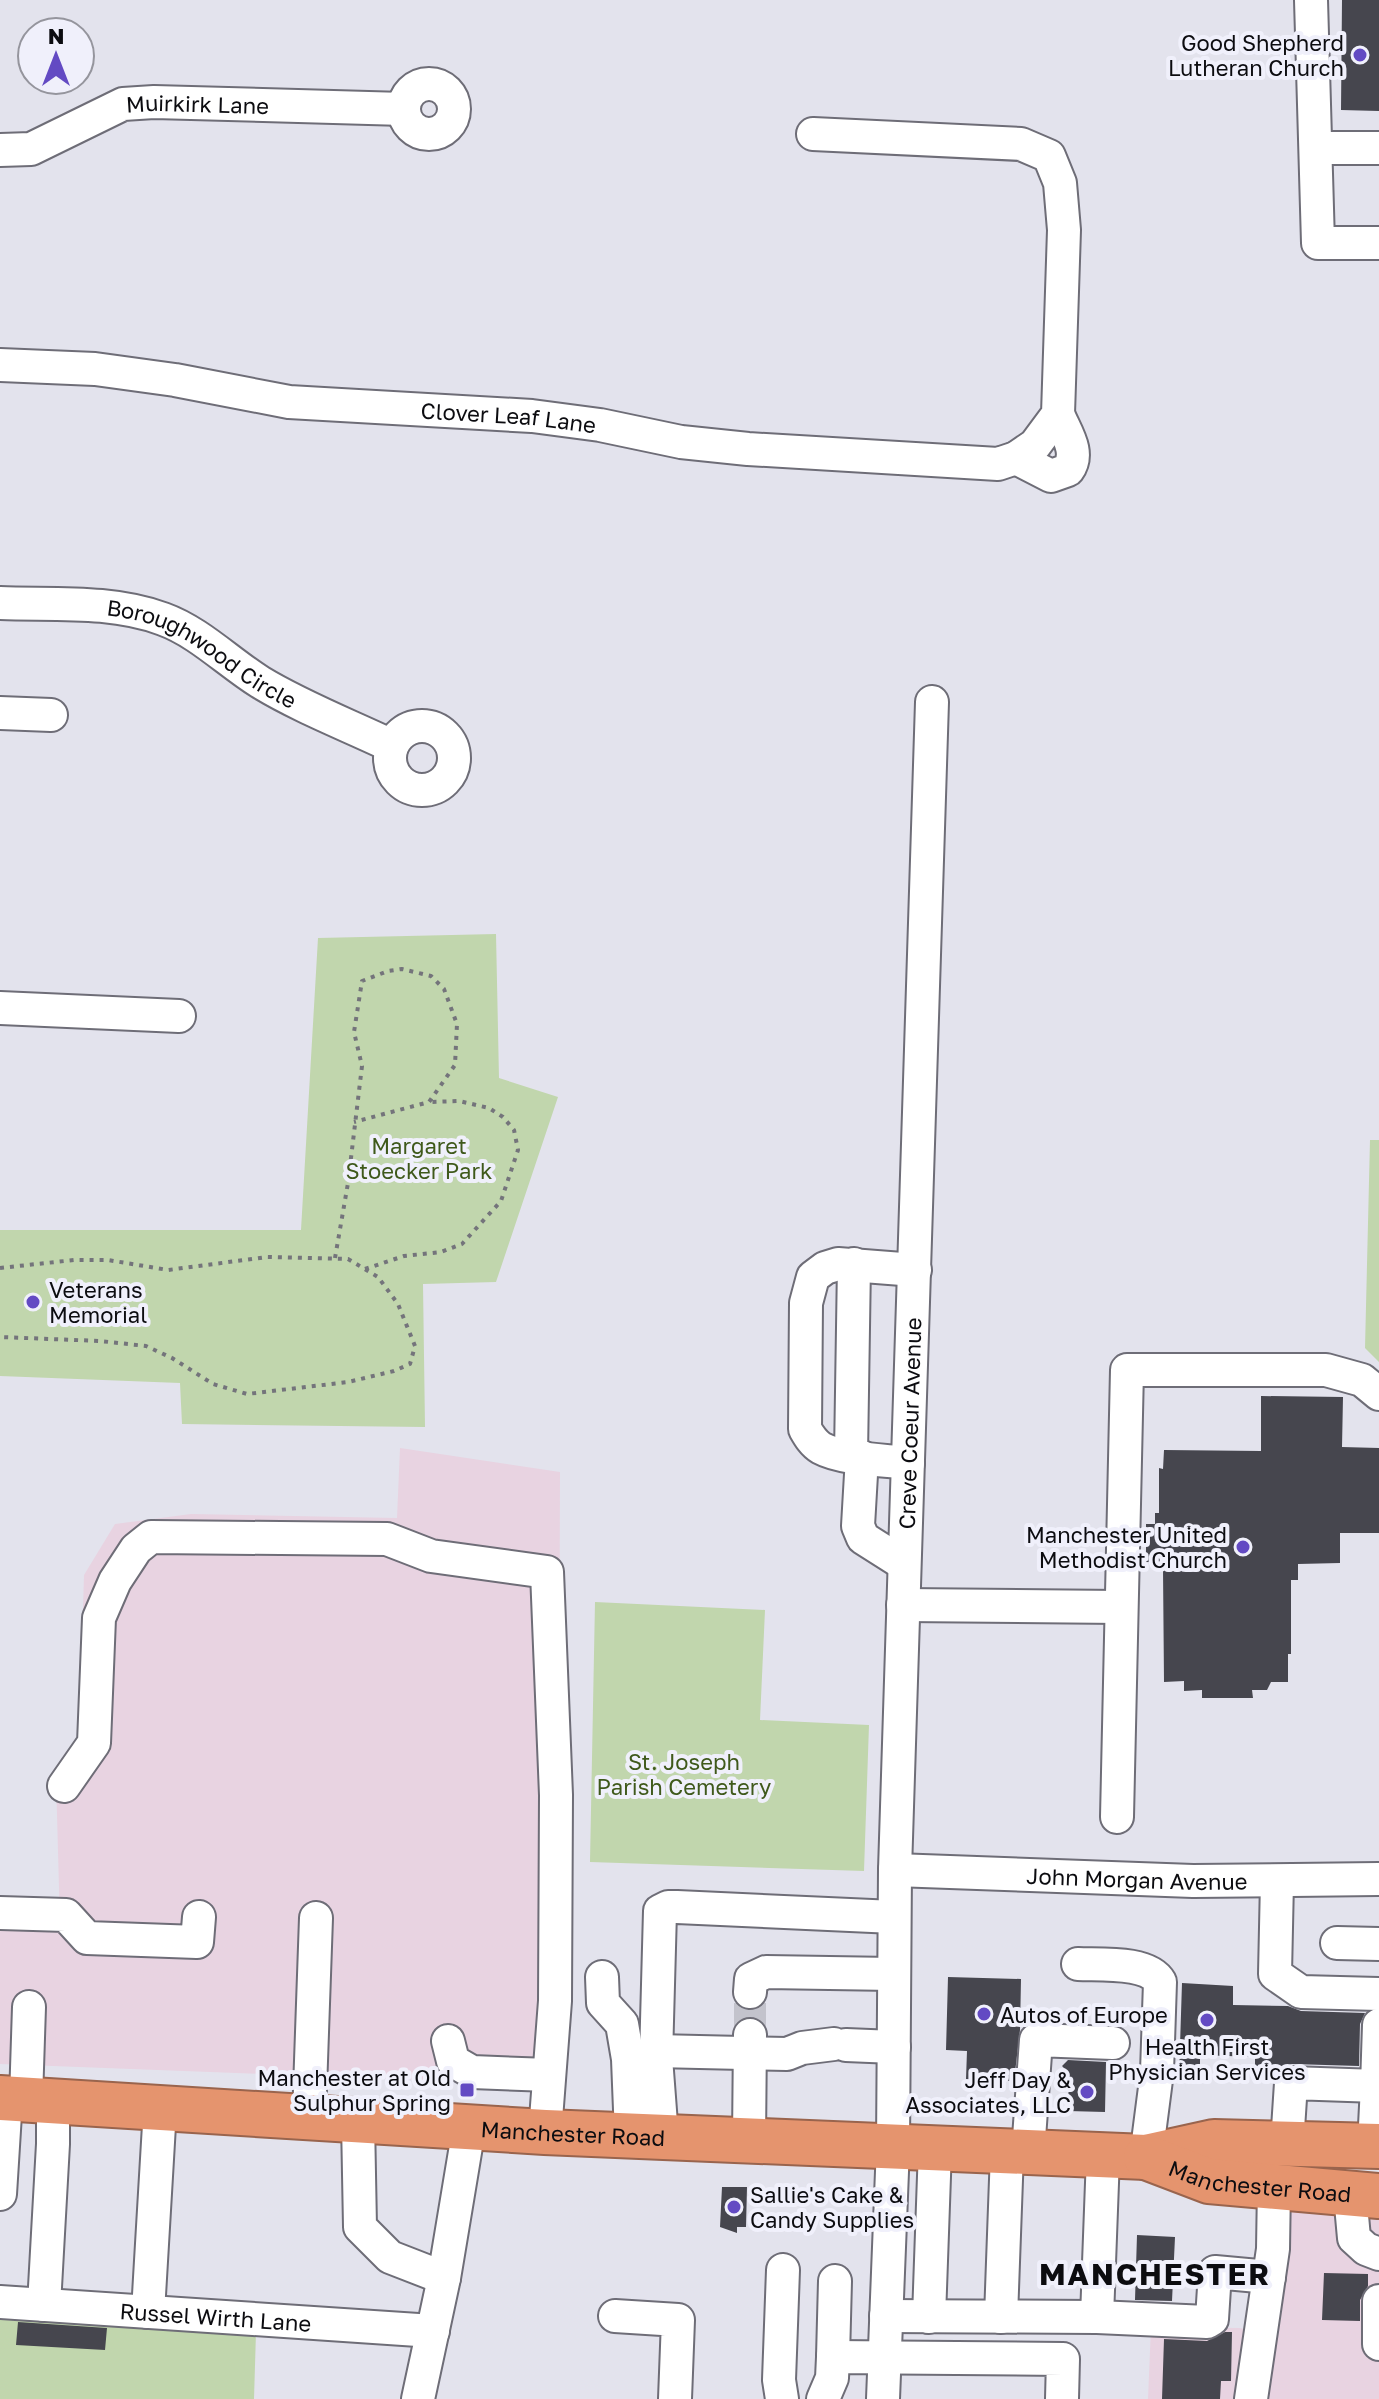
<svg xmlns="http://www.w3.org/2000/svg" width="1379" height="2399" viewBox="0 0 1379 2399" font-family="'Golos Text',sans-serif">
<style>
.commercial{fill:#e8d3e1}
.green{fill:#c1d6ad}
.building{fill:#46464e}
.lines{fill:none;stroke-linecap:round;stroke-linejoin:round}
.minor-tunnel{stroke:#c3c3cc;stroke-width:32;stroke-dasharray:32 16;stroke-linecap:butt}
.minor-casing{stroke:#6e6d77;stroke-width:36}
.highway-casing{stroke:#99644d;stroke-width:48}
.path{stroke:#74747b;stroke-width:4;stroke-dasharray:4 6;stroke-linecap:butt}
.minor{stroke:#fff;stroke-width:32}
.highway{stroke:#e5946e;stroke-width:44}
.poi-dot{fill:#634ac3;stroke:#f0f0fb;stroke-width:3}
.labels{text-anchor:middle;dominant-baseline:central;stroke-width:8;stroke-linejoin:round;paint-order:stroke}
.poi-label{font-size:22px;fill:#0c0c10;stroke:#f0f0fb;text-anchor:end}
.street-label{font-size:22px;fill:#0c0c10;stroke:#f0f0fb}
.park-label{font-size:22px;fill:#3f591b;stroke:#f0f0fb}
.district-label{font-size:30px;font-weight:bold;letter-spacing:2px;fill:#0c0c10;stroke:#f0f0fb}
</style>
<rect width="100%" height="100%" fill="#e3e3ed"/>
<path class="commercial" d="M400 1448 560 1472 558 2085 0 2064V1923L60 1924 56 1778 79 1740 84 1575 115 1524 191 1514 397 1518Z
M1282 2200 1379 2216V2399H1148L1151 2327 1239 2328 1269 2333Z"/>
<path class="green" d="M496 934 499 1078 558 1097 496 1282 423 1284 425 1427 182 1424 180 1383 0 1376V1230H301L318 938Z
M1370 1140H1379V1362L1365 1348Z
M595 1602 765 1610 760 1720 869 1725 864 1871 590 1862Z
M0 2314 256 2332 254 2399H0Z"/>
<path class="building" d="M1342 0H1379V111L1341 110Z
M1261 1396 1343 1397 1342 1447 1379 1448V1533H1340V1563L1298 1564V1580H1291V1654H1288V1682H1271L1267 1690H1252L1253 1698H1202V1690L1184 1691V1681L1164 1682 1163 1569H1156V1562H1146V1524H1155V1513H1159V1468L1163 1469 1164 1450 1261 1451Z
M948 1977 1021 1979 1020 2030 1014 2081 966 2079 967 2051 946 2050Z
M1182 1983 1233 1986V2005L1288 2006 1301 2011 1365 2013 1360 2024 1359 2066 1292 2064 1281 2067 1255 2066V2057L1200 2055V2078L1179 2077Z
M1068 2060 1106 2062 1105 2112 1068 2111 1069 2073 1062 2066Z
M722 2187H747L746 2227H737V2233L720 2227Z
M1137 2235 1175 2237 1172 2301 1135 2300Z
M1324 2273 1368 2274V2286L1360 2300V2321L1322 2320Z
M18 2322 107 2328 105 2350 16 2345Z
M1225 2332H1232L1231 2381H1221L1220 2399H1162L1164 2339 1207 2341Z"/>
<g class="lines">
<path class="minor-tunnel" d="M750 2035V1992"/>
<g class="minor-casing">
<g id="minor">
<path d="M1311 0 1318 243H1379"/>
<circle cx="429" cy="109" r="25"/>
<path d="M1316 148H1379"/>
<path id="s1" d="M0 150 31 149 123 104 154 102 404 109"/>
<path id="s2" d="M0 365 95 369 175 380 289 402 532 416 600 425 681 442 748 449 998 464 1016 458 1035 445 1058 414 1064 230 1060 183 1049 156 1021 144 813 134"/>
<path d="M1016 458 1051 476 1068 470C1081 452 1065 432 1058 414"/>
<path id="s3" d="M0 603C54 605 112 600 163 619 199 632 228 662 260 682 301 707 348 725 392 746"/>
<path d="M0 713 51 715"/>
<circle cx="422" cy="758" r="32"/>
<path d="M0 1008 179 1016"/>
<path d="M851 1455 854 1264"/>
<path d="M862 1457 858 1526 863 1538 904 1564"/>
<path d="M908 1463C884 1460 841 1459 821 1448 813 1443 809 1436 805 1429L806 1303 813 1277 825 1268 838 1264 915 1270"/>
<path d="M903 1605 1121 1607"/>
<path d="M64 1786 94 1743 99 1618 115 1581 136 1549 151 1537 387 1539 431 1556 547 1572 556 1795 555 2001 545 2132"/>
<path d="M1117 1817 1127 1370H1326L1362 1380 1379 1394"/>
<path id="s4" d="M895 1870 1193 1881 1379 1879"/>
<path d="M1277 1881 1275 1974 1301 1992 1379 1994"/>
<path d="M0 1913 66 1915 87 1938 197 1942 199 1917"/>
<path d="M1337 1943 1379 1944"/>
<path d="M1078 1964C1101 1965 1148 1961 1160 1982L1157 2072 1146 2157"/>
<path d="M602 1977 603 2003 622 2024 628 2059 631 2135"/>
<path d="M750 1992 751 1979 766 1972 893 1974"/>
<path d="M448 2041 453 2061 472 2072 549 2075"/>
<path d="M846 2045 894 2047"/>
<path d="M656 2051 787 2054 802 2048 834 2044"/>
<path d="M26 2099 29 2007"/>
<path d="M309 2118 316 1918"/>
<path d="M358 2121 360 2227 390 2257 444 2278"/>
<path d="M662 2137 656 2058 660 1911 668 1907H677L894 1917"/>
<path d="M749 2140 750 2035"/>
<path d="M1287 2144 1291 2083 1377 2086 1379 2025"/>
<path d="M1374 2146 1377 2086"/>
<path d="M1028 2152 1036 2040 1113 2043"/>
<path d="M0 2194 6 2098"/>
<path d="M1350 2194 1354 2238 1366 2249 1379 2254"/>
<path d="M1379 2301V2344"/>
<path id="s5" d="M0 2302 433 2331"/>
<path d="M44 2305 53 2144V2101"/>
<path d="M148 2312 160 2108"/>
<path d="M615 2316 678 2320 675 2399"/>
<path d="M886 2316 1097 2317 1103 2156"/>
<path d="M929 2317 935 2148"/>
<path d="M1001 2317 1007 2152"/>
<path d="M1097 2317 1207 2322 1212 2319 1215 2272 1269 2277"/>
<path d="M833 2357 835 2281"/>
<path d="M418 2399 444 2278 469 2128"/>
<path d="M782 2399 779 2380 783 2270"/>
<path d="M823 2399 832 2378 833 2357 1063 2359 1062 2399"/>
<path id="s6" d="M883 2399 893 2146 895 1870 932 702"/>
<path d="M1251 2399 1273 2249 1274 2186"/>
</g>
</g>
<g class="highway-casing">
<g id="highway">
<path id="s7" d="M0 2098 545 2132 1146 2157 1214 2142 1379 2146"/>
<path id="s8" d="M1146 2157 1209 2181 1379 2196"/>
</g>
</g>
<path class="path" d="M335 1258 348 1183 362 1066 354 1032 362 981 388 971 402 969 431 976 444 989 457 1024 455 1065 429 1102 354 1122
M0 1268 74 1260H108L168 1270 267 1257 348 1259 378 1277 398 1304 415 1346 410 1364 394 1371 348 1382 247 1394 213 1384 172 1358 146 1346 100 1341 0 1337
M365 1269 404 1256 441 1252 462 1244 501 1201 518 1150 514 1130 503 1117 489 1108 459 1101 429 1102"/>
<use href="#minor" class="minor"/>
<use href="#highway" class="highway"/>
</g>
<g class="poi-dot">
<circle cx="1360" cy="55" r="8"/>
<circle cx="33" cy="1302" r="8"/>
<circle cx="1243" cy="1547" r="8"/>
<circle cx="984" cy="2014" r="8"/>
<circle cx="1207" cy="2020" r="8"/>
<rect x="459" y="2082" width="16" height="16" rx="4"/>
<circle cx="1087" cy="2092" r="8"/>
<circle cx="734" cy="2207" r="8"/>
</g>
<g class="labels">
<g class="poi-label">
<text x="1344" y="42">Good Shepherd<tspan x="1344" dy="25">Lutheran Church</tspan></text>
<text x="49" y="1289" text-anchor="start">Veterans<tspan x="49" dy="25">Memorial</tspan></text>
<text x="1227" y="1534">Manchester United<tspan x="1227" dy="25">Methodist Church</tspan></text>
<text x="1000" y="2014" text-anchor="start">Autos of Europe</text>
<text x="1207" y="2046" text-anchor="middle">Health First<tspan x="1207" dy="25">Physician Services</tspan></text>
<text x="451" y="2077">Manchester at Old<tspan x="451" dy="25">Sulphur Spring</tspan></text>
<text x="1071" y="2079">Jeff Day &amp;<tspan x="1071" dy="25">Associates, LLC</tspan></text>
<text x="750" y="2194" text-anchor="start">Sallie's Cake &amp;<tspan x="750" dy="25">Candy Supplies</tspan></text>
</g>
<g class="street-label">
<text stroke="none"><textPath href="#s1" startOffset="208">Muirkirk Lane</textPath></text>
<text stroke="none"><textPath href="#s2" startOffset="512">Clover Leaf Lane</textPath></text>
<text stroke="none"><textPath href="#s3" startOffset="214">Boroughwood Circle</textPath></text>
<text stroke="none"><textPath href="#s6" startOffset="976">Creve Coeur Avenue</textPath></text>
<text stroke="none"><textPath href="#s4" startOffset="242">John Morgan Avenue</textPath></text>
<text stroke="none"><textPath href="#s7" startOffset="574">Manchester Road</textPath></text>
<text stroke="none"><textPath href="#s8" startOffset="118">Manchester Road</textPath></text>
<text stroke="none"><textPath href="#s5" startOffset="216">Russel Wirth Lane</textPath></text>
</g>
<g class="park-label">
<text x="419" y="1145">Margaret<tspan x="419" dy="25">Stoecker Park</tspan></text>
<text x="684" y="1761">St. Joseph<tspan x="684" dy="25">Parish Cemetery</tspan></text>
</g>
<g class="district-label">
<text x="1155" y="2274">MANCHESTER</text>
</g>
</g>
<g transform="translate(56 56)"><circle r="38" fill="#f0f0fb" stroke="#95959d" stroke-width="2"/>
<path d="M0-6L14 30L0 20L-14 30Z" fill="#634ac3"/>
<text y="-12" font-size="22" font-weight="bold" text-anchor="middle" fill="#0c0c10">N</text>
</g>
</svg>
